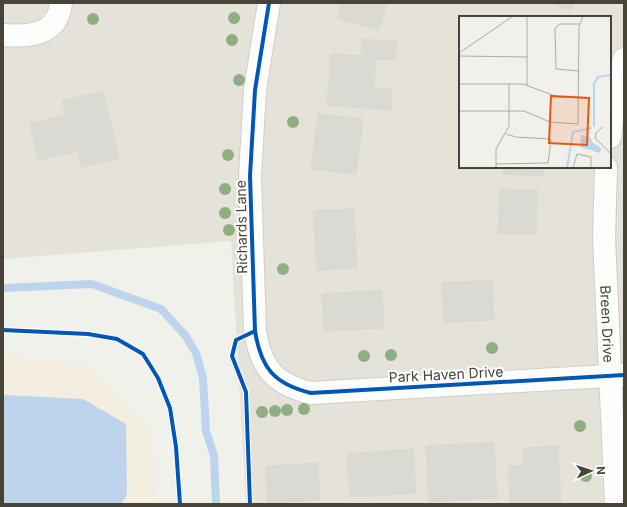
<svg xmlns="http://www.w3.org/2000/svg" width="627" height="507" viewBox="0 0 627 507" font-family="Inter,sans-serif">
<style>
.residential{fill:#e5e3d9;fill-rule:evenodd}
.commercial{fill:#f3eedf}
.water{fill:#bed4ed}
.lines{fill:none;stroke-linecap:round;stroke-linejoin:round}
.stream{stroke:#bed4ed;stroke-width:8}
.building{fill:#dbd9d4;stroke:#d9d8d1}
.minor-casing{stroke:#cfcec9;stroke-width:24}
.minor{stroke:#fdfdfc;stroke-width:22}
.cycleway-casing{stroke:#fff;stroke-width:6}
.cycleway{stroke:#0057b8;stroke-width:4}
.tree{fill:#8fae82}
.labels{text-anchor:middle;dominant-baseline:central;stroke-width:4;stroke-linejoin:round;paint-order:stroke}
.street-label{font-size:14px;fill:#474337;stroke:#fff}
.inset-river{fill:none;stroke:#bed4ed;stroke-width:2}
.inset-road{fill:none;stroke:#adaba4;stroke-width:1}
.view{fill:#e8590c;fill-opacity:0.15;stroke:#e8590c;stroke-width:2}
.inset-edge{fill:none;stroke:#474337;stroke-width:2}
</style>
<rect width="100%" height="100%" fill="#f1f1ec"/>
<path class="residential" d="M3 3H624V504H246L231 241 3 259ZM460 17H610V167H460Z"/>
<path class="commercial" d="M3 355 87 366 153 432 155 504H3Z"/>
<path class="water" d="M5 395 83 399 126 424 127 494 121 504H3V396Z"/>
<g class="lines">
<path class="stream" d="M3 288 92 284 161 309 185 335 196 353 203 378 206 431 214 456 216 504"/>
</g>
<path class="building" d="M342 3H387L379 30 338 19Z
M552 3H574L572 10Z
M362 39 397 42 395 60 376 59 374 88 392 89 391 110 327 105 331 54 361 56Z
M103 91 119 158 82 167 78 151 38 160 30 123 66 115 62 101Z
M318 114 363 119 356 174 311 169Z
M503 167H543V176L503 174Z
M500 189 537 190 536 234 498 233Z
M354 209 357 268 317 270 313 211Z
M492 280 494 320 444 322 442 283Z
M382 290 384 328 324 331 322 294Z
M494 442 497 498 429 502 426 446Z
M558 446 561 504H510L508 466H524L523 448Z
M413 449 416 493 350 497 347 454Z
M318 463 320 500 268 503 266 466Z"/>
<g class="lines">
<g class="minor-casing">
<g id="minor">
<path d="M269 3 255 90 250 176 255 331C261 368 274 384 311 393L624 375"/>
<path d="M3 35C30 37 58 35 61 3"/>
<path d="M610 137 615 95 624 59"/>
<path id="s1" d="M606 167 604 238 616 504"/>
</g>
</g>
<use href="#minor" class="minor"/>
<g class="cycleway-casing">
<path id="cycleway" d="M269 3 255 90 250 176 255 331C261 368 274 384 311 393L624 375
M3 330 88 334 117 339 143 354 158 378 170 408 176 447 180 504
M250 504 246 392 232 356 236 340 255 331"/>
</g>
<use href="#cycleway" class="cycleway"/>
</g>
<g class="tree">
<circle cx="234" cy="18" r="6"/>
<circle cx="93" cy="19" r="6"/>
<circle cx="232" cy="40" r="6"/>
<circle cx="239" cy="80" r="6"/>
<circle cx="293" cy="122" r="6"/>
<circle cx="228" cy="155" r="6"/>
<circle cx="225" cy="189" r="6"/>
<circle cx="225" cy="213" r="6"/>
<circle cx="229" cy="230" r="6"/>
<circle cx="283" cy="269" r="6"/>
<circle cx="492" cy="348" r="6"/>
<circle cx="391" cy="355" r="6"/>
<circle cx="364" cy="356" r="6"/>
<circle cx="304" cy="409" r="6"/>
<circle cx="287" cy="410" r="6"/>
<circle cx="275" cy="411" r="6"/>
<circle cx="262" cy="412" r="6"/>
<circle cx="580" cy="426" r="6"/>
<circle cx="586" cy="476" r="6"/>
</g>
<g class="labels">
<g class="street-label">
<text transform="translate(241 227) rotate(-91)">Richards Lane</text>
<text stroke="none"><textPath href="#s1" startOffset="157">Breen Drive</textPath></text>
<text transform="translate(446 374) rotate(-3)">Park Haven Drive</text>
</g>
</g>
<g transform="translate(459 16)">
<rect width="152" height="152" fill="#f1f1ec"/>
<path d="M122 119 131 121 134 127 142 132 141 137 121 131Z" fill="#bed4ed"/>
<path class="inset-river" d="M135 111V68L139 61 152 59M108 152 114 116 133 112"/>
<path class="inset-road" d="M0 37 54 0M0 40 68 41M120 55 97 53 96 13 100 8H120M0 68H64L99 81 132 82M68 69V0M0 95H65L91 106 119 108 120 11 124 0M143 111 137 117 136 122 152 138M37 148 89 147 92 123 57 121 47 118M37 152V133L50 110V68M114 152 118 138 132 141V152"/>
<path class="view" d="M92 80 130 82 128 129 90 127Z"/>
<rect width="152" height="152" class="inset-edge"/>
</g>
<rect width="627" height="507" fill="none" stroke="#474337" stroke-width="8"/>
<g transform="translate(591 471) rotate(87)" stroke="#ffffff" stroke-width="3" paint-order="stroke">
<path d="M0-3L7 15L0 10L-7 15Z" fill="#474337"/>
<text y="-6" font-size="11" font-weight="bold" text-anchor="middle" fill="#474337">N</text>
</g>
</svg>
